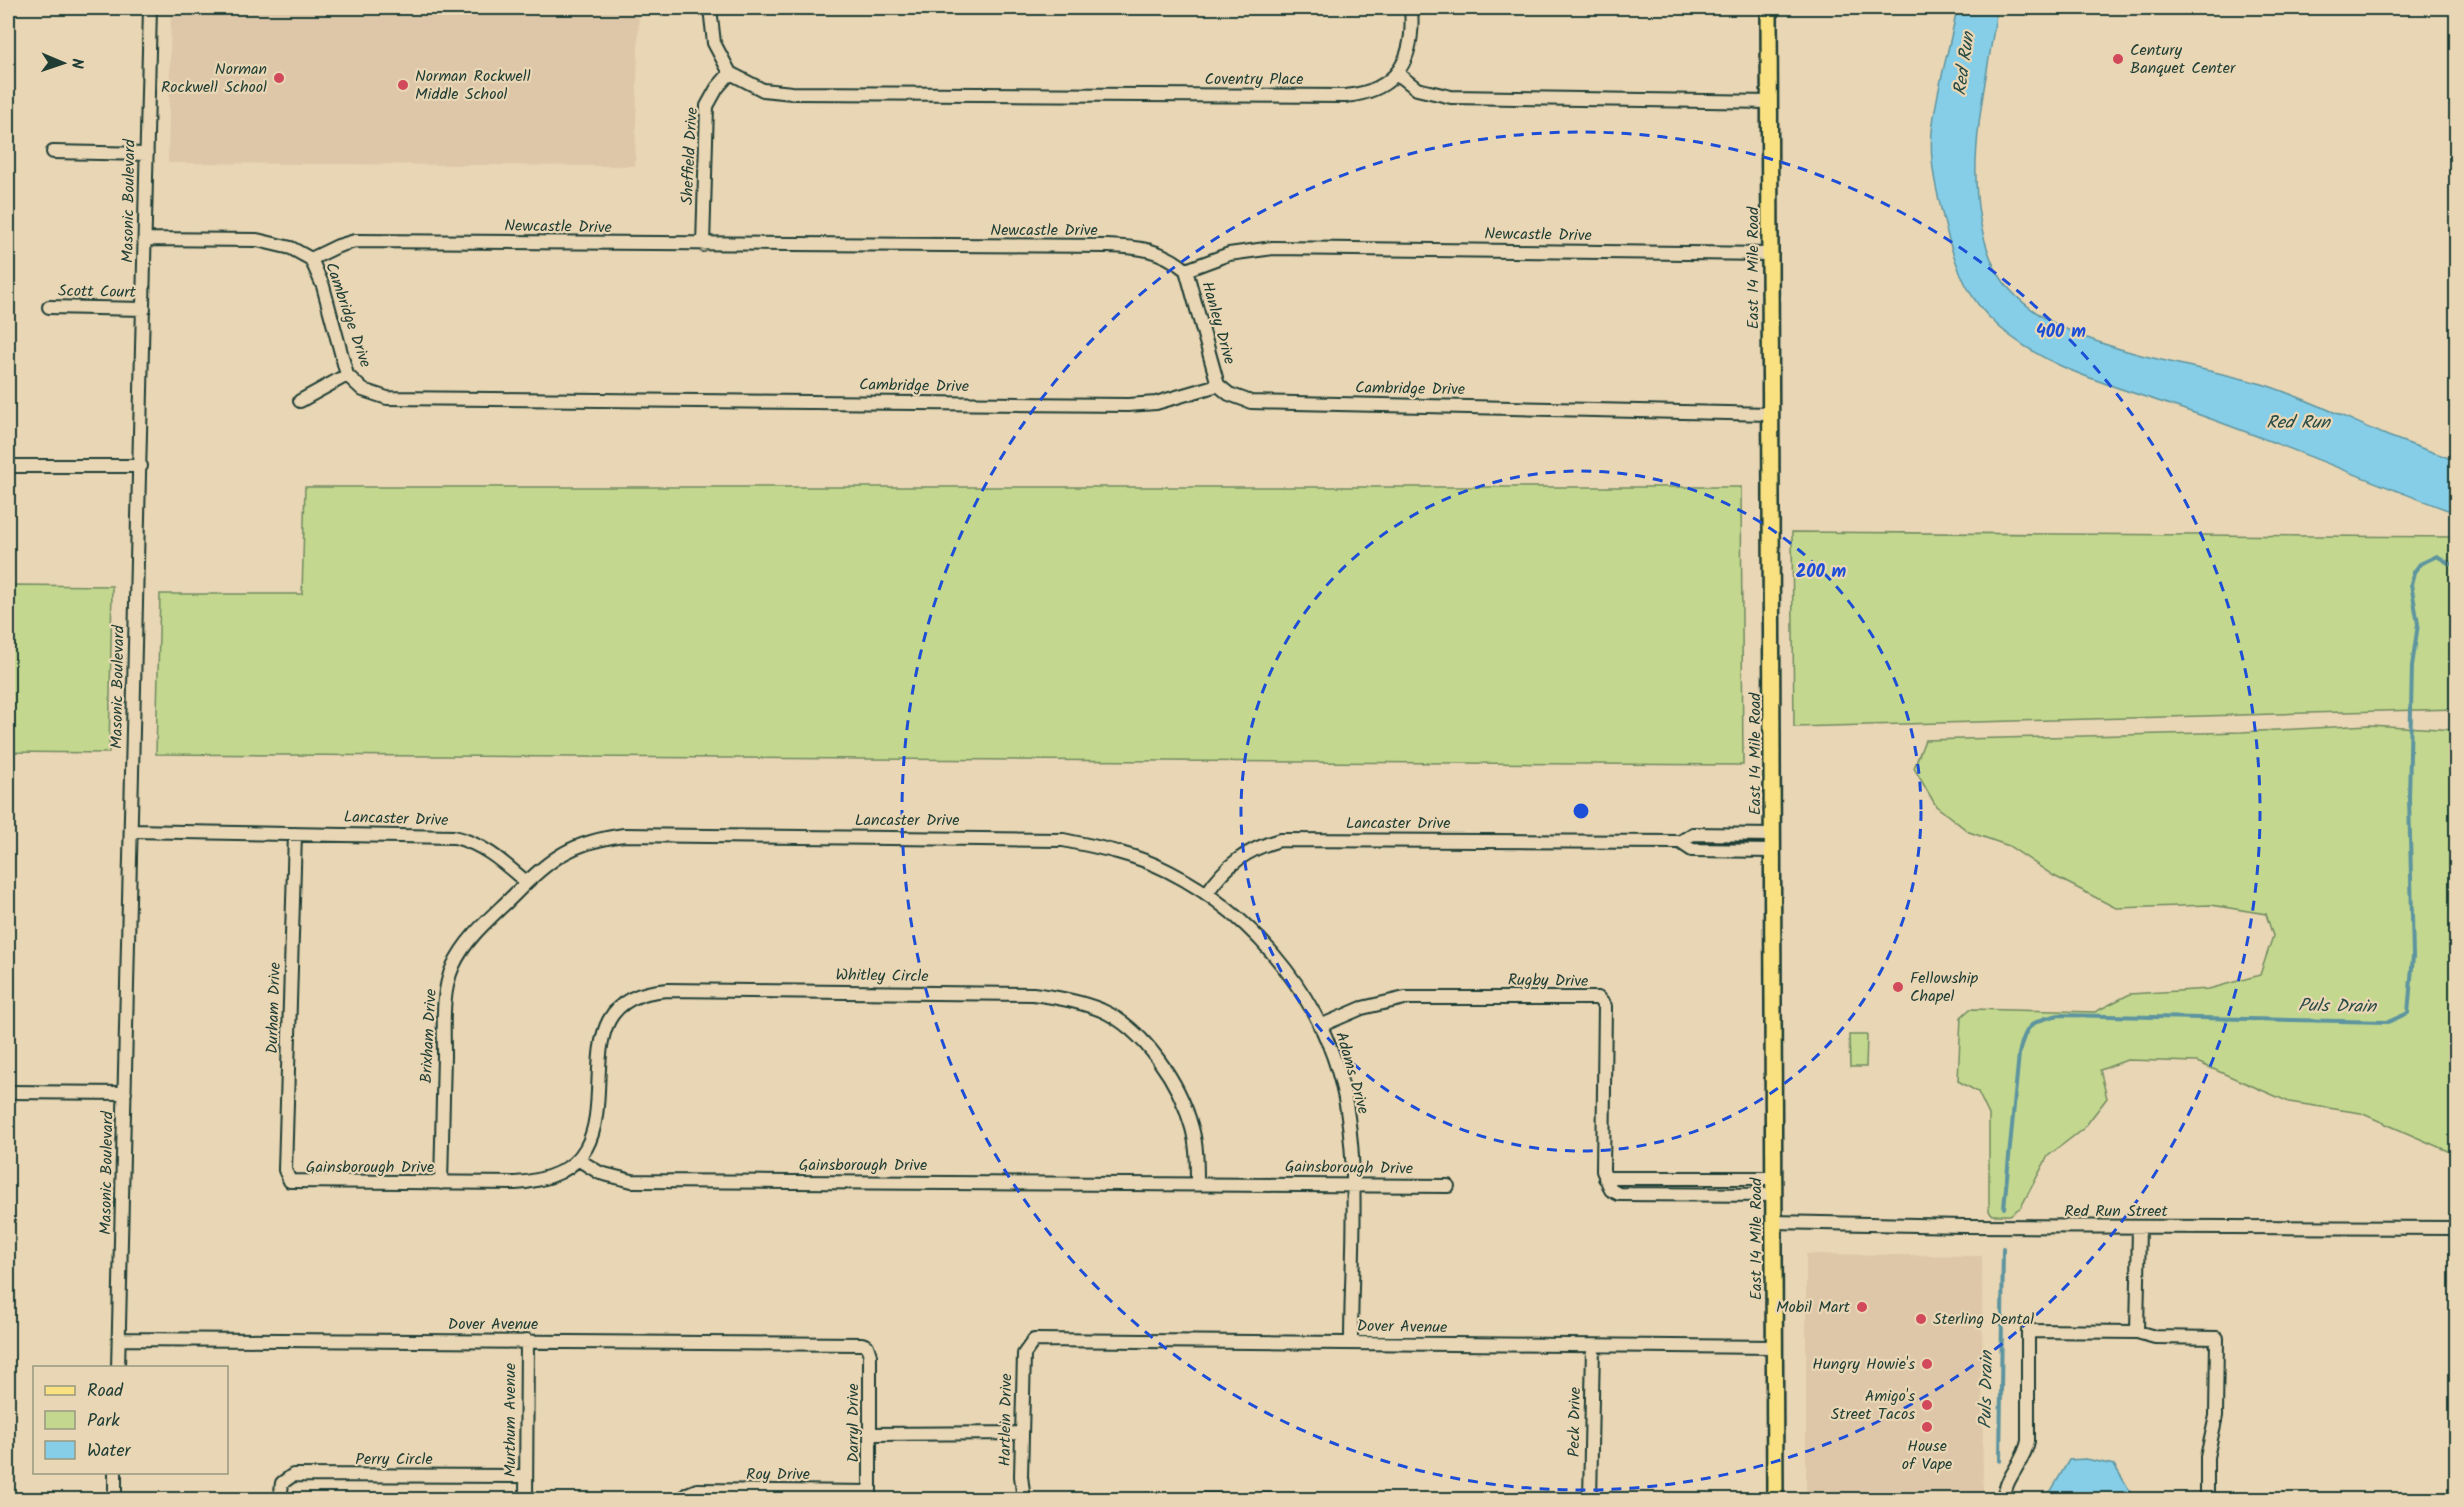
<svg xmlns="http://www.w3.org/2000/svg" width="2464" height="1507" viewBox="0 0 2464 1507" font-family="Kalam,sans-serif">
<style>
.built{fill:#ddc7a8}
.green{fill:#c3d88e;stroke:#718a61;stroke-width:1.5}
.water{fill:#86cee7;stroke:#5d949f;stroke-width:1.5}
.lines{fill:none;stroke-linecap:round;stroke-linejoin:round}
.stream{stroke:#5d949f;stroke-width:4}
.minor-casing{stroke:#1f3d34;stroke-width:16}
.major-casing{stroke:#1f3d34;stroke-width:20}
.minor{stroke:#e9d6b4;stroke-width:12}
.major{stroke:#f9e181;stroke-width:15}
.ring{fill:none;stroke:#1d4ed8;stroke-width:3;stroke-dasharray:10 8}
.poi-dot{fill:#d1495b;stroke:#e9d6b4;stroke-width:2}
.labels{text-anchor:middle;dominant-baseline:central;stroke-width:4.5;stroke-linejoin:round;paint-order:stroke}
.poi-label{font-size:16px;fill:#1f3d34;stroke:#e9d6b4;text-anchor:start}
.street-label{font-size:16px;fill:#1f3d34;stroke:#e9d6b4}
.water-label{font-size:18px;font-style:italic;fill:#294c46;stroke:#e9d6b4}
.centre{fill:#1d4ed8;stroke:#e9d6b4;stroke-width:3}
.ring-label{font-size:18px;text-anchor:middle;font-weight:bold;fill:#1d4ed8;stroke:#e9d6b4;stroke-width:4.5;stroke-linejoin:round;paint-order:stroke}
</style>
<rect width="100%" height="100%" fill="#e9d6b4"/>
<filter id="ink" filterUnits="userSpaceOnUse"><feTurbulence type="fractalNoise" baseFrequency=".0167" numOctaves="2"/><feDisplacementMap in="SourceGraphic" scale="12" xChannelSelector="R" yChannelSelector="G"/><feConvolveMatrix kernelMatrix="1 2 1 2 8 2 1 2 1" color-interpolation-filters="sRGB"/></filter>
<g filter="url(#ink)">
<path class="built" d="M171 8H639L635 166 168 163Z
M1806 1254 1982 1256 1983 1499H1806Z"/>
<path class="green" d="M305 487H1741L1743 765 156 754 160 594H302Z
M1792 532 2456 537V709L1794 727Z
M8 585 112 586 109 753 8 752Z
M2369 725 2456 730V1152H2450L2361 1113 2289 1102 2197 1062 2127 1060 2100 1070 2107 1098 2084 1128 2048 1156 2021 1207 2010 1215H1993L1989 1211V1115L1978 1092 1958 1081 1961 1017 1970 1009 2095 1012 2130 994 2209 989 2260 975 2273 936 2266 914 2211 905 2116 908 2054 876 2009 846 1969 832 1936 806 1914 768 1925 740 2242 732Z
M1849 1035H1867L1866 1067H1850Z"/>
<path class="water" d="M1957 8H1997C1986 90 1959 178 1991 259 2025 348 2183 360 2262 384 2306 398 2346 418 2388 436 2411 445 2434 452 2456 461V513C2368 481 2283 444 2194 413 2124 388 2039 371 1987 315 1963 290 1952 254 1944 221 1937 193 1929 162 1932 132 1936 89 1950 49 1957 8Z
M2086 1459 2114 1465 2135 1499H2028L2051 1491 2069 1460Z"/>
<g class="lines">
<path class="stream" d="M2004 1208 2019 1054C2025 1025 2031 1021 2059 1015L2388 1022 2408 1013 2413 956 2409 798 2412 666 2418 624 2411 584 2414 572 2420 564 2437 556 2450 564 2456 563
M2000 1461 2003 1248"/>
<g class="minor-casing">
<path id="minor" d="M730 73 763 90 792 93 1345 96C1399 91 1415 58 1411 8
M1398 74 1417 89 1451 97 1770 102
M53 152 147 154
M145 239 257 240 291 248 311 259 323 286 347 375 363 390 387 398 1128 405 1156 403 1218 385
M703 245 707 106 717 88 730 73 714 43 710 8
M311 259 338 246 355 241 1107 246C1139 247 1161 249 1186 270
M1186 270 1229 254 1273 248 1771 254
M1186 270 1218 385
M49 307 144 309
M1218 385 1229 394 1251 402 1771 414
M300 401 347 375
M8 466H141
M131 831 454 837C484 844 504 863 526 882
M295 834 285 1170 290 1181 515 1183C670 1173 531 998 668 990L1033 994C1056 997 1079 1001 1101 1010 1144 1029 1180 1083 1192 1128 1197 1146 1197 1165 1197 1183
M1773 851 1692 850 1680 842 1693 834 1773 835
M1207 893C1226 865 1247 849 1280 840L1680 842
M1320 1026 1362 1008 1405 998H1598L1605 1006 1603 1171 1611 1190 1619 1194 1774 1195
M8 1092 125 1093
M579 1160 600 1173 632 1181 1448 1186
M1605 1178H1774
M441 1183C442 1141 443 1098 444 1056 444 1027 441 993 453 966 466 937 493 916 515 894 551 857 573 842 624 835L1063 840C1098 847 1135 854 1168 871 1259 917 1331 1008 1347 1110 1359 1186 1351 1266 1351 1343
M1774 1222 1963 1226 2456 1228
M2137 1332 2139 1227
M119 1339 862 1344 867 1346 870 1355V1500
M118 1368 150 8
M870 1434 1021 1433
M115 1500V1472
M280 1500 282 1483 293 1475 526 1476
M526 1500 527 1340
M685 1500 687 1494 697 1490 870 1492
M1024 1500 1021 1476 1024 1354 1034 1340 1775 1347
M1146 1500H1318
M1590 1500 1593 1346
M2003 1500C2005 1477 2024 1463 2028 1441V1331L2137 1332 2155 1337 2217 1338 2216 1416 2207 1457V1500"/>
</g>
<g class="major-casing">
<path id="major" d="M1769 8 1775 1500"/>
</g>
<use href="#minor" class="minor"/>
<use href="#major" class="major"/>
</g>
</g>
<g class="ring">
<circle cx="1581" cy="811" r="340"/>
<circle cx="1581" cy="811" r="679"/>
</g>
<g class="poi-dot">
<circle cx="2118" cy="59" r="6"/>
<circle cx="279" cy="78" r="6"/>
<circle cx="403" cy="85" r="6"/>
<circle cx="1898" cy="987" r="6"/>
<circle cx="1862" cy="1307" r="6"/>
<circle cx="1921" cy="1319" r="6"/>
<circle cx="1927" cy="1364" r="6"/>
<circle cx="1927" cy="1405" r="6"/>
<circle cx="1927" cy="1427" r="6"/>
</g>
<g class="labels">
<g class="poi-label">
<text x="2130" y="50">Century<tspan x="2130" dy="18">Banquet Center</tspan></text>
<text x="267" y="69" text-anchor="end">Norman<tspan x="267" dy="18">Rockwell School</tspan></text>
<text x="415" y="76">Norman Rockwell<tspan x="415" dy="18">Middle School</tspan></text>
<text x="1910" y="978">Fellowship<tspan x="1910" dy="18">Chapel</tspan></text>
<text x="1850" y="1307" text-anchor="end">Mobil Mart</text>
<text x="1933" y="1319">Sterling Dental</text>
<text x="1915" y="1364" text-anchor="end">Hungry Howie's</text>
<text x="1915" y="1396" text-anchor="end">Amigo's<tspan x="1915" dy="18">Street Tacos</tspan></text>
<text x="1927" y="1446" text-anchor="middle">House<tspan x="1927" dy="18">of Vape</tspan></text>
</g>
<g class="street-label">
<text x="1254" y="79">Coventry Place</text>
<text transform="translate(690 156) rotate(-87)">Sheffield Drive</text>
<text transform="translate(129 201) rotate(-89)">Masonic Boulevard</text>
<text transform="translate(558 227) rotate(1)">Newcastle Drive</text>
<text x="1044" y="230">Newcastle Drive</text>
<text transform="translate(1538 235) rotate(1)">Newcastle Drive</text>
<text transform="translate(1753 268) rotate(-90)">East 14 Mile Road</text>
<text transform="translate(97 292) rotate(1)">Scott Court</text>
<text transform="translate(348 315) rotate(71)">Cambridge Drive</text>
<text transform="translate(1218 323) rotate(74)">Hanley Drive</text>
<text transform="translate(914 386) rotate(1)">Cambridge Drive</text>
<text transform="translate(1410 389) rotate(1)">Cambridge Drive</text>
<text transform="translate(118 687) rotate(-89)">Masonic Boulevard</text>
<text transform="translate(1755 754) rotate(-90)">East 14 Mile Road</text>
<text transform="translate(396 819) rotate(2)">Lancaster Drive</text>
<text x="907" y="820">Lancaster Drive</text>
<text x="1398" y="823">Lancaster Drive</text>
<text transform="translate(882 976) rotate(1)">Whitley Circle</text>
<text transform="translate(1548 981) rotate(1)">Rugby Drive</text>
<text transform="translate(274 1008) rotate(-88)">Durham Drive</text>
<text transform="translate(429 1036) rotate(-87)">Brixham Drive</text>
<text transform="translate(1352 1073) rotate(74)">Adams Drive</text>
<text x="863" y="1165">Gainsborough Drive</text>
<text x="370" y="1167">Gainsborough Drive</text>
<text transform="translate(1349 1168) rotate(1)">Gainsborough Drive</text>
<text transform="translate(107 1173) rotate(-89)">Masonic Boulevard</text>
<text x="2116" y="1211">Red Run Street</text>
<text transform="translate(1756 1239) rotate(-90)">East 14 Mile Road</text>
<text x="493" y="1324">Dover Avenue</text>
<text transform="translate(1402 1327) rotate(1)">Dover Avenue</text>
<text transform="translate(510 1420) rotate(-90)">Murthum Avenue</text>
<text transform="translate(1006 1420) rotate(-89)">Hartlein Drive</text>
<text transform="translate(1575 1422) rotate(-89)">Peck Drive</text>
<text transform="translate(853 1423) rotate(-90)">Darryl Drive</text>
<text x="394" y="1459">Perry Circle</text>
<text x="778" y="1474">Roy Drive</text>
</g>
<g class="water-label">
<text transform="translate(1965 64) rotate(-82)">Red Run</text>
<text x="2298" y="423">Red Run</text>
<text transform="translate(2337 1007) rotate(1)">Puls Drain</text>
<text transform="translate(1987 1390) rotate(-89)">Puls Drain</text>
</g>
</g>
<circle cx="1581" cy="811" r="9" class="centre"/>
<g class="ring-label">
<text x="2061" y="337">400 m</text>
<text x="1821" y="577">200 m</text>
</g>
<rect width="2464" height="1507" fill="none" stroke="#e9d6b4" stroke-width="30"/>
<rect x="15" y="15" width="2434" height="1477" fill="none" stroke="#1f3d34" stroke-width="2" filter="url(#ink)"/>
<rect x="33" y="1366" width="195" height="108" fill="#e9d6b4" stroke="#989981" stroke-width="1.5"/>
<rect x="45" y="1386" width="30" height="9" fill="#f9e181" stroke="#989981" stroke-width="1.5"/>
<text x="87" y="1396" font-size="18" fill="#1f3d34">Road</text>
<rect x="45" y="1411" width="30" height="18" fill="#c3d88e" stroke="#989981" stroke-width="1.5"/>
<text x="87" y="1426" font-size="18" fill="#1f3d34">Park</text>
<rect x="45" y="1441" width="30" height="18" fill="#86cee7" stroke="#989981" stroke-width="1.5"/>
<text x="87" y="1456" font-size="18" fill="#1f3d34">Water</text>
<g transform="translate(63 63) rotate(92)" stroke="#e9d6b4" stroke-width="4.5" paint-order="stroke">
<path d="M0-4.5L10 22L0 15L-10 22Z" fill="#1f3d34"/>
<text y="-9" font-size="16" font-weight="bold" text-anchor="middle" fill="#1f3d34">N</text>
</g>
</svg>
